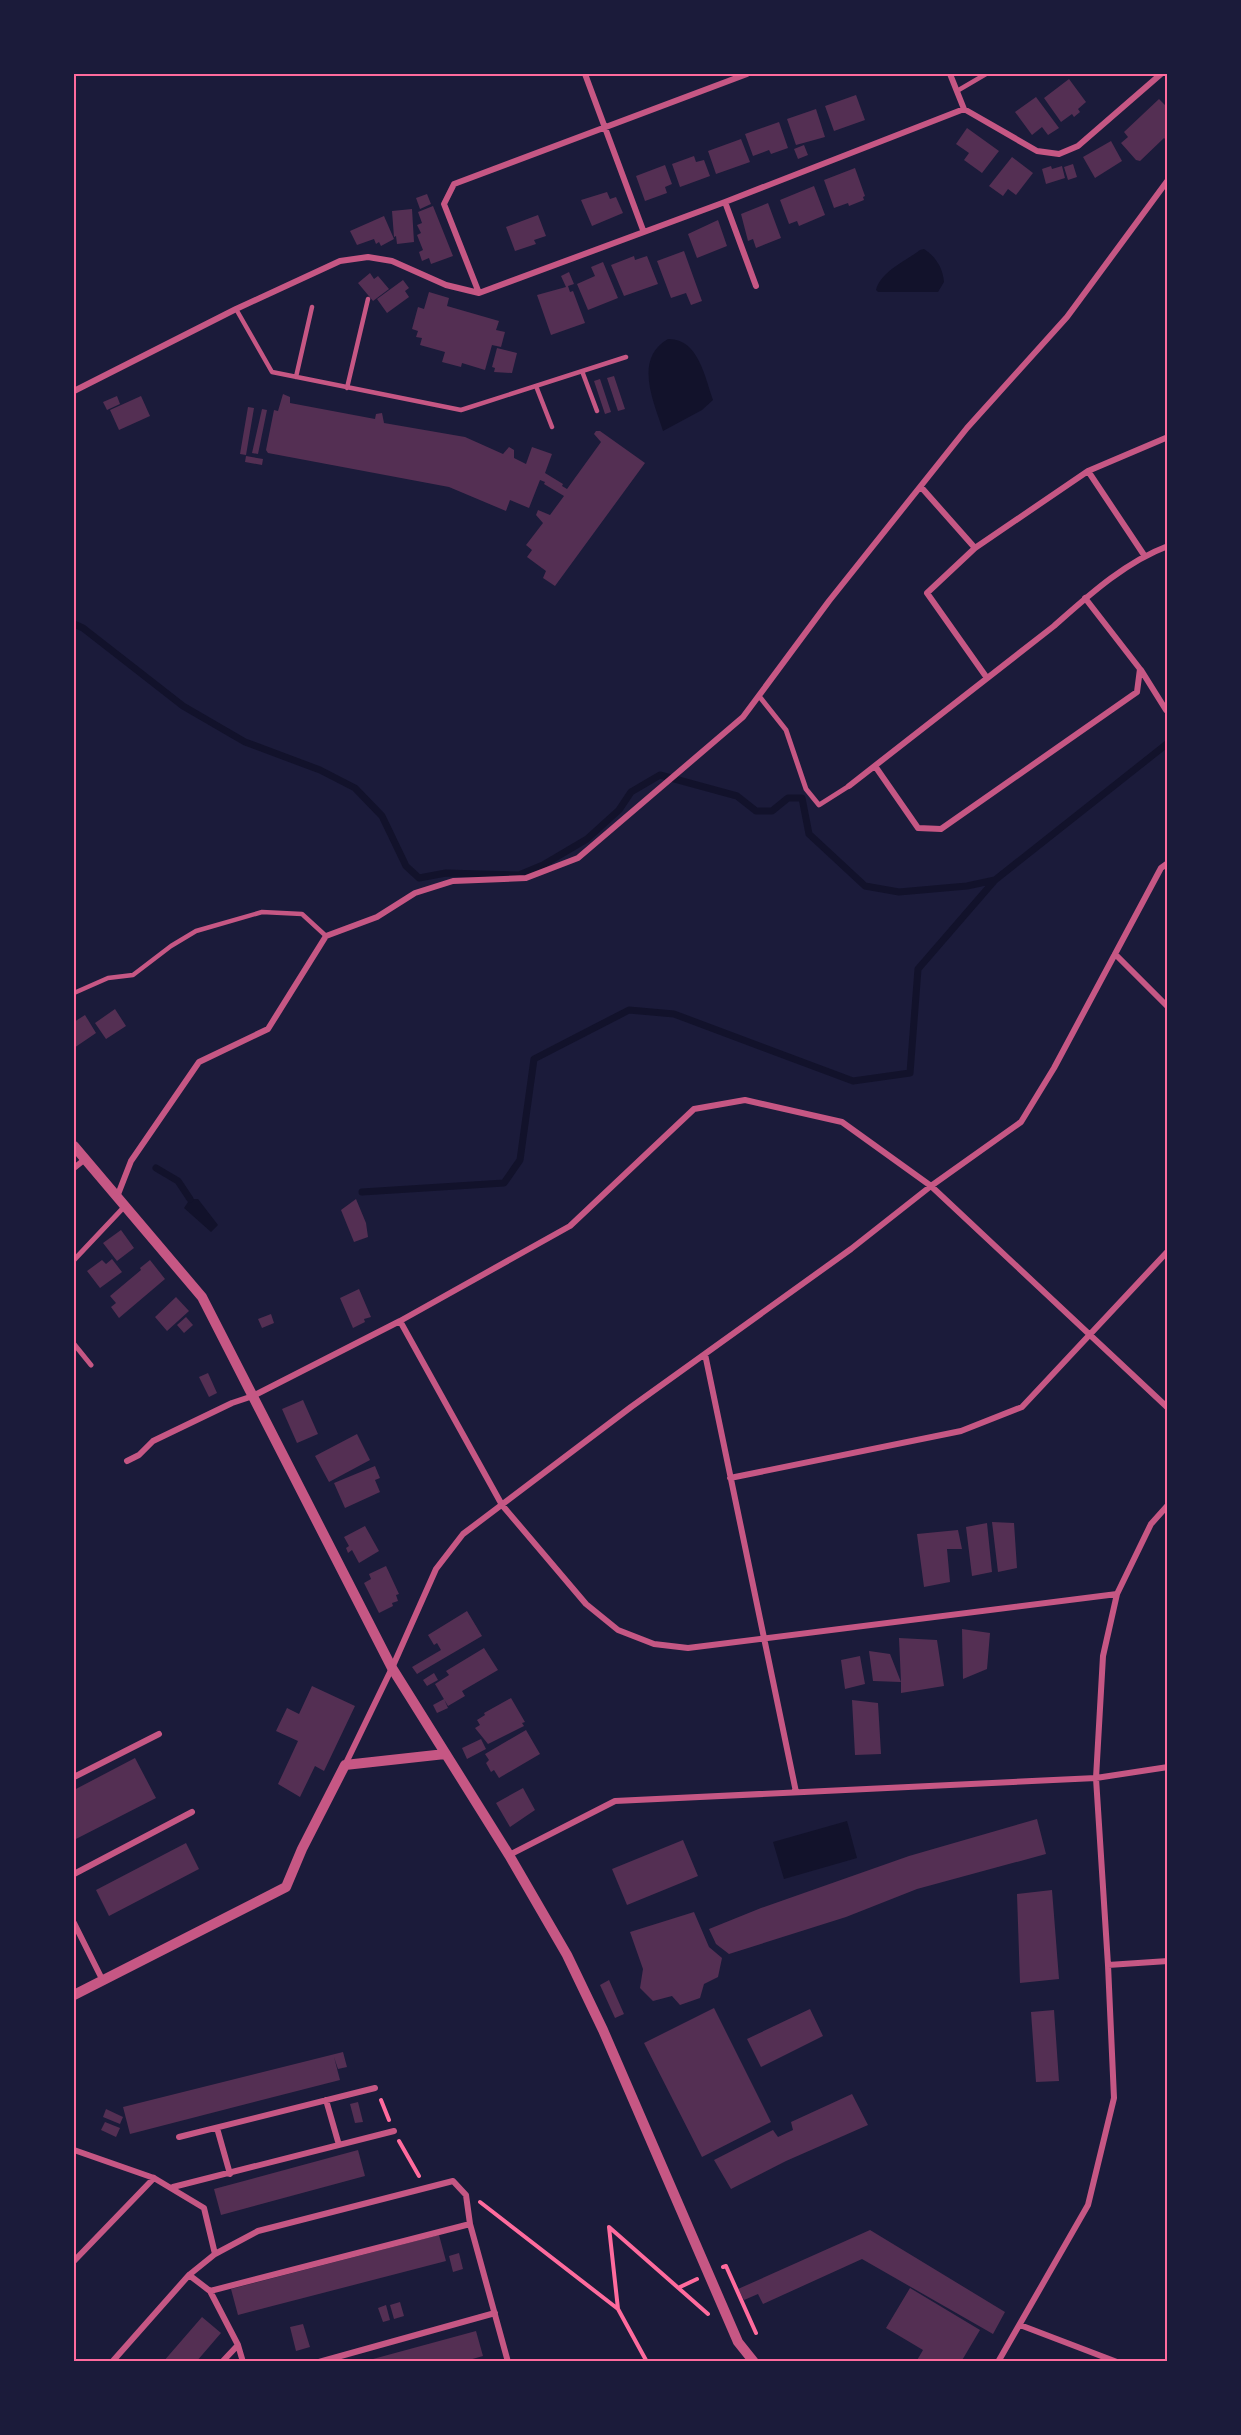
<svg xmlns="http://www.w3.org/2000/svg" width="1241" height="2435" viewBox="0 0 1241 2435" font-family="'DM Sans',sans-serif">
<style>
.water{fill:#12122b}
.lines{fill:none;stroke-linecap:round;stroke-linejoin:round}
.stream{stroke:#12122b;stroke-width:7}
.building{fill:#542f53}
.path{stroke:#ff6b9d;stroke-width:4}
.service{stroke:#c65784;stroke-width:4.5}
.pedestrian{stroke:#c65784;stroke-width:5}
.minor{stroke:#c65784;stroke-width:6}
.tertiary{stroke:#c65784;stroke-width:10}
.neatline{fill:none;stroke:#ff6b9d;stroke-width:2}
</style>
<rect width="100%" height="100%" fill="#1b1b3a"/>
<path class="water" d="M924 249C936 257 943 268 944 282L938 292H878L876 290C881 271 906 261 920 250Z
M668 339C698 338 705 377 713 400L702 410 663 431C654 402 633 359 668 339Z
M190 1199H198L218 1225 211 1232 184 1208Z
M847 1821 857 1858 784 1879 773 1842Z"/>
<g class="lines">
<path class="stream" d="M74 624 83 628 183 706 245 742 320 770 355 788 382 816 406 866 419 878 446 873 519 875 543 865 587 839 619 810 631 792 660 775 737 796 756 811H772L788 798H802L809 834 865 886 899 892 967 886 995 880
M156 1168 178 1181 190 1199
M362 1192 504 1183 520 1160 534 1059 629 1010 674 1014 853 1081 910 1073 918 969 995 880 1168 743"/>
</g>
<path class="building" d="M1069 79 1086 102 1078 109 1080 112 1074 117 1072 114 1061 122 1044 98Z
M856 95 865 120 834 131 825 106Z
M1036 97 1059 128 1048 135 1042 127 1032 135 1015 112Z
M1159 99 1168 108V142L1164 138 1140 161 1136 160 1121 143 1128 137 1124 132Z
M816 109 825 137 796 145 787 119Z
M779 122 788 148 771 154 769 150 753 156 745 134Z
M967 128 999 151 982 173 964 160 969 153 956 144Z
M741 139 750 162 716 174 708 151Z
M1111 141 1122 161 1095 178 1083 157Z
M804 145 808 155 798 159 794 149Z
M694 156 696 162 704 160 710 176 680 187 672 164Z
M1012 157 1033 173 1016 195 1008 189 1003 196 989 186Z
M1073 164 1077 177 1068 180 1064 167Z
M665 165 672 184 665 187 667 193 645 201 636 176Z
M1051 166 1052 169 1062 166 1065 178 1046 184 1042 169Z
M855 168 865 196 863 197 864 200 849 206 848 203 834 208 824 180Z
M814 186 825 215 799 226 797 221 789 224 780 200Z
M607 192 610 199 616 197 623 213 592 226 581 200Z
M427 194 431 204 420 209 416 198Z
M768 203 781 238 756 248 753 239 748 241 741 214Z
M433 206 453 256 431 264 429 258 422 261 419 252 423 250 417 235 421 233 417 225 422 223 418 212Z
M412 209 414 242 397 244 396 236 394 237 392 211Z
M538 215 546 236 534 240 536 244 515 251 506 227Z
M384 216 394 239 381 246 379 242 376 244 374 239 357 245 350 231Z
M718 220 727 246 697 258 688 234Z
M684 251 702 301 691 305 686 293 671 298 657 261Z
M634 256 635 260 647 256 658 284 624 296 611 265Z
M603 262 618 298 588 310 577 284 595 276 591 267Z
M569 272 574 284 568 286 570 292 573 291 585 323 551 335 537 295 566 287 561 276Z
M370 273 374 279 378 276 389 289 373 301 358 283Z
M403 280 409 288 405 291 409 297 387 313 377 299Z
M429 292 449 298 447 306 499 321 496 330 505 332 501 347 492 345 485 370 462 363 461 367 442 362 445 352 420 345 422 338 416 337 418 331 412 329 418 307 424 309Z
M497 348 517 353 512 373 494 372 495 368 492 367Z
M614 376 625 409 618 411 607 378Z
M600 379 611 412 605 414 594 381Z
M283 394 290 397V403L375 419 376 414 382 413 384 423 465 437 503 454 509 447 514 450V458L526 464 532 447 552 454 545 473 563 484 562 486 567 489 601 442 594 434 596 431H600L645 463 555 586 543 578 546 571 527 557 532 550 526 545 543 523 536 515 538 510 550 515 564 496 544 484 545 482 540 480 529 508 510 500 506 511 449 487 268 453 266 450 274 410 278 411Z
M117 396 120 404 107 410 103 402Z
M141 396 150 416 119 430 110 410Z
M248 407 254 408 246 455 240 454Z
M262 409 267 410 258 454 252 453Z
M246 456 263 459 262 465 245 462Z
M115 1009 126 1026 106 1039 95 1023Z
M85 1015 96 1033 74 1048V1022Z
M356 1199 366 1223 368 1237 354 1242 341 1210Z
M121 1230 134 1248 117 1261 103 1243Z
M112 1259 122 1272 100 1288 87 1271 102 1260 106 1264Z
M150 1260 165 1279 119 1318 111 1307 116 1303 110 1296 141 1270 140 1268Z
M359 1289 371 1317 364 1319 365 1322 353 1328 340 1298Z
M176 1297 189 1311 167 1331 155 1317Z
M271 1314 274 1323 262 1328 258 1319Z
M186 1317 193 1325 184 1333 177 1325Z
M208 1373 217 1393 209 1397 199 1377Z
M303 1400 318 1434 297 1443 282 1409Z
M357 1434 370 1460 329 1482 315 1456Z
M375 1466 380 1478 375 1480 380 1492 345 1508 334 1483Z
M992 1522 1014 1523 1017 1568 998 1572Z
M987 1523 992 1572 972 1576 966 1527Z
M365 1526 379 1551 359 1563 352 1550 348 1553 346 1548 349 1546 344 1537Z
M958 1530 962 1549H947L950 1582 924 1587 917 1534Z
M386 1566 399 1594 396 1595 398 1601 392 1603 393 1606 379 1613 364 1583 371 1579 369 1574Z
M467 1611 482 1636 417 1674 412 1667 441 1650 437 1643 434 1645 428 1635Z
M962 1629 990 1633 987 1669 963 1679Z
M899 1638 937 1640 944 1686 901 1693V1682L873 1681 869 1651 890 1654 901 1682Z
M484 1648 498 1670 462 1691 465 1696 448 1706 435 1684 449 1675 446 1671Z
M860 1656 865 1684 845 1689 841 1660Z
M434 1673 438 1680 427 1686 423 1680Z
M312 1686 355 1706 324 1771 315 1766 300 1797 278 1784 298 1741 276 1731 287 1708 299 1714Z
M511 1698 525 1722 522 1723 524 1726 488 1744 475 1728 480 1725 477 1720 485 1715 484 1713Z
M444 1699 448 1708 437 1713 433 1705Z
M852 1700 878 1703 881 1754 855 1755Z
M526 1730 540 1754 499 1778 494 1770 491 1772 486 1763 489 1760 485 1754Z
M481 1739 486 1749 467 1759 462 1748Z
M135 1758 156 1798 74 1840V1790Z
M523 1788 535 1810 510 1827 496 1803Z
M1037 1819 1046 1854 917 1889 846 1917 729 1954 716 1944 709 1929 761 1908 909 1856Z
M683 1840 698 1876 627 1905 612 1869Z
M186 1843 199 1869 109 1916 96 1890Z
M1052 1890 1059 1979 1020 1983 1017 1894Z
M694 1912 709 1947 722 1958 718 1977 704 1984 700 1998 680 2005 672 1996 653 2001 640 1988 643 1969 630 1932Z
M609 1980 624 2014 615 2018 600 1985Z
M714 2008 771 2122 702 2157 644 2043Z
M810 2009 823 2036 761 2067 747 2039Z
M1054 2010 1059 2081 1036 2082 1031 2012Z
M343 2052 347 2067 338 2069 334 2057 340 2080 130 2134 123 2107Z
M852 2094 868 2125 786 2161 731 2189 714 2160 773 2130 778 2137 793 2130 791 2122Z
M358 2102 363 2122 355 2123 350 2104Z
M106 2109 123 2117 120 2124 103 2117Z
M105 2122 120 2128 116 2137 101 2130Z
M358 2150 365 2176 221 2215 214 2189Z
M870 2230 1005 2312 993 2334 862 2259 763 2304 758 2294 744 2300 738 2289Z
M439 2235 446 2261 238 2315 231 2289Z
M459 2253 463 2269 453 2272 449 2256Z
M910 2288 980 2330 961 2362H916L923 2350 886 2328Z
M400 2302 404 2316 394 2319 390 2305Z
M386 2305 390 2320 383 2322 378 2308Z
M202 2317 221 2333 196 2362H163Z
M303 2324 310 2347 296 2351 290 2327Z
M476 2331 483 2356 462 2362H362Z"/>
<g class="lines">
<path class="path" d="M381 2100 389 2120
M399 2141 419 2176
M480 2202 618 2309 609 2227 708 2314
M723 2267 726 2266 756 2333
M680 2287 697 2279
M618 2309 647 2362"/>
<path class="service" d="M957 91 986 74
M236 309 272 372 461 410 626 357
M582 371 597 411
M296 377 312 307
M536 386 552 427
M347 388 368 299
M74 993 108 978 133 975 171 946 196 931 262 912 302 914 326 936"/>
<path class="pedestrian" d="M759 696 786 730 806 789 819 805 849 786
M74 1260 124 1207
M74 1344 91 1365"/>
<path class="minor" d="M585 74 643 230
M950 74 964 109
M725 202 756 286
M479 293 444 204 454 184 747 74
M74 391 236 309 340 261 368 257 392 261 446 285 479 293 725 202 964 109 1037 151 1059 154 1078 146 1161 74
M1088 471 1144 555
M921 487 975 548
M1141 670 1166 710
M987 678 927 593 975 548 1088 471 1168 437
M875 766 918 828 941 829 1137 692 1140 669 1085 598
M849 786 1054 626C1088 596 1125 562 1168 546
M1115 954 1168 1007
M74 1168 84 1160
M117 1197 131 1161 199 1062 268 1029 326 936 377 917 415 893 453 881 526 878 578 858 743 717 829 601 967 428 1067 317 1168 180
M400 1321 502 1505 586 1604 618 1630 654 1644 688 1648 1117 1594
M705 1354 796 1792
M127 1461 139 1455 153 1441 232 1403 253 1396 400 1321 570 1226 694 1109 745 1100 842 1122 931 1186 1168 1408
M730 1478 961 1431 1022 1407 1168 1251
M345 1765 392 1668 436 1569 463 1534 631 1407 851 1249 931 1186 1021 1122 1054 1068 1161 868 1168 863
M74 1777 159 1734
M509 1855 615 1801 1096 1778 1168 1767
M74 1874 192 1812
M74 1923 103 1981
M1108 1965 1168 1961
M326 2100 339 2145
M217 2128 230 2174
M179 2137 375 2088
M74 2150 154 2178 204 2208 215 2254
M173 2187 394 2131
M470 2224 508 2362
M74 2261 154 2178
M189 2275 210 2291
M1020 2325 1117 2362
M238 2345 243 2362
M112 2362 189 2275 215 2254 258 2231 453 2181 466 2195 470 2224 210 2291 238 2345 222 2362
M319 2362 495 2313
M998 2362 1088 2205 1114 2098 1108 1965 1096 1778 1103 1656 1117 1594 1151 1524 1168 1505"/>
<path class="tertiary" d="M74 1146 202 1297 392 1668 509 1855 567 1955 603 2030 738 2342 754 2362
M74 1995 286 1887 302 1849 345 1765 445 1754"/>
</g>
<rect width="1241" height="2435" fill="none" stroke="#1b1b3a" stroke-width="150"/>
<rect x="75" y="75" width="1091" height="2285" class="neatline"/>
</svg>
